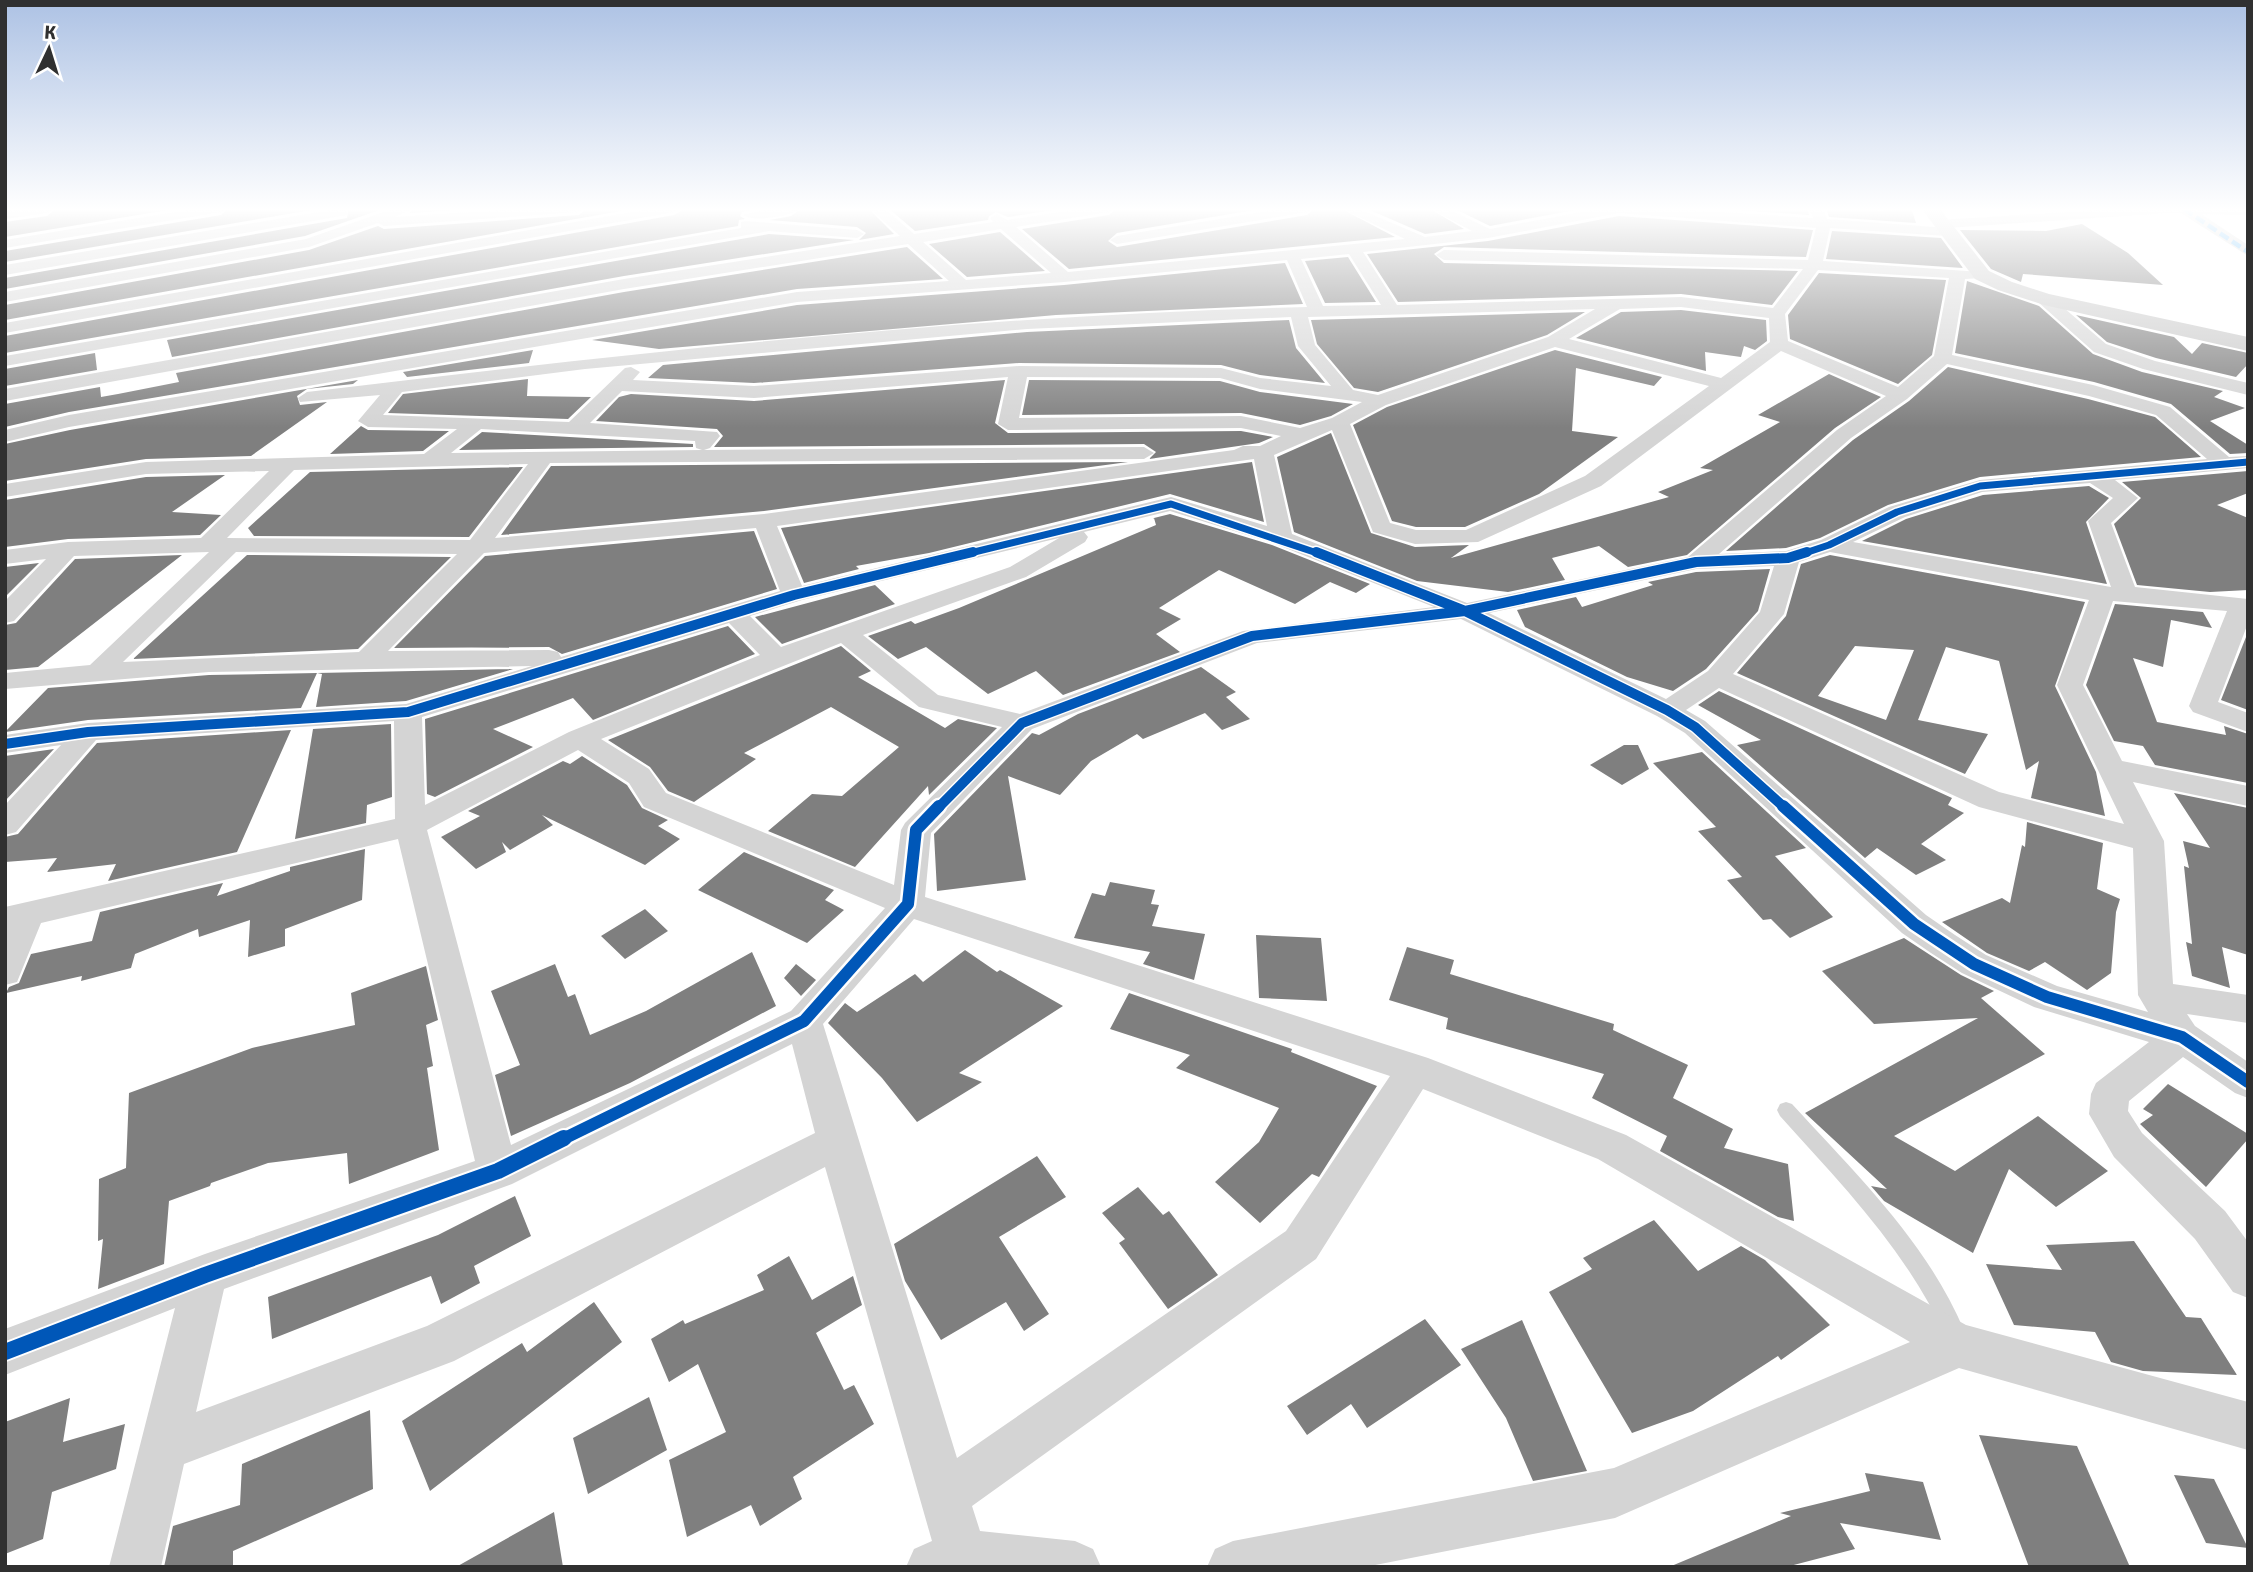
<svg xmlns="http://www.w3.org/2000/svg" width="2253" height="1572" viewBox="0 0 2253 1572" font-family="Signika,sans-serif">
<style>
.building{fill:#7f7f7f;fill-rule:evenodd}
.lines{fill:none;stroke-linecap:round;stroke-linejoin:round}
.lane{fill:#d4d4d4;fill-rule:evenodd}
.street{fill:#d4d4d4;fill-rule:evenodd}
.secondary{fill:#cecece;fill-rule:evenodd}
.primary{fill:#c8c8c8;fill-rule:evenodd}
.quiet{stroke:#3fa9f5;stroke-width:4.5;stroke-dasharray:10 4.5;stroke-linecap:butt}
.cycleway-far3-casing{stroke:#fff;stroke-width:10}
.cycleway-far2-casing{stroke:#fff;stroke-width:13}
.cycleway-far1-casing{stroke:#fff;stroke-width:17}
.cycleway-casing{stroke:#fff;stroke-width:20}
.cycleway-far3{stroke:#0057b8;stroke-width:7}
.cycleway-far2{stroke:#0057b8;stroke-width:10}
.cycleway-far1{stroke:#0057b8;stroke-width:12}
.cycleway{stroke:#0057b8;stroke-width:16}
</style>
<rect width="100%" height="100%" fill="#fff"/>
<path class="building" d="M58 207H186L5 237V222L47 216Z
M230 207H329L5 262V251L221 215Z
M349 207H388L305 236 5 289V278L347 218Z
M416 207H496L409 213Z
M588 207H621V211L5 320V305L309 250 378 226 384 229 579 215Z
M688 207H763L742 212 740 216 745 219 739 220 738 226 5 353V336L674 215Z
M804 207H867L894 234 859 240 866 233 857 227 770 220 791 216Z
M887 207H1072L1008 217 996 212 989 216 988 220 915 231Z
M1118 207H1272L1117 233 1108 241 1117 247 1307 215 1316 207H1338L1395 237 1069 269 1022 229 1109 215Z
M1363 207H1427L1464 229 1425 234Z
M1451 207H1591L1490 226Z
M1693 207H1807L1809 215Z
M1826 207 1884 211 1883 207H1911L1916 223 1829 217Z
M1619 216 1813 230 1806 257 1444 247 1434 254 1444 263 1798 271 1772 305 1681 294 1398 302 1367 254 1488 241Z
M2082 224 2128 253 2163 285 2023 274 2021 282 1991 269 1960 230 2046 231Z
M1832 231 1941 238 1963 268 1826 259Z
M1000 232 1045 271 967 277 929 244Z
M769 234 854 240 624 276 172 357 167 340Z
M907 247 943 279 797 289 69 412 5 427V404L100 387 101 397 118 394 179 382 176 373 624 292Z
M1348 257 1376 302 1325 303 1305 261Z
M1285 263 1303 304 1056 315 659 349 592 340 797 305 1064 285Z
M1819 273 1946 280 1932 355 1898 384 1790 339 1788 315Z
M1967 281 2039 306 2093 354 2142 372 2223 391 2214 397 2245 408 2210 421 2248 445V453L2230 454 2171 404 2094 382 1955 353Z
M1681 310 1766 320 1767 341 1755 350 1744 346 1741 357 1705 352 1706 371 1576 338 1621 312Z
M1585 312 1547 335 1378 392 1354 388 1317 344 1311 320Z
M2076 315 2174 337 2192 354 2202 343 2248 353V364L2236 377 2156 358 2107 342Z
M1289 320 1296 348 1325 383 1260 375 1221 365 1019 363 754 383 648 378 663 365 1027 332Z
M533 350 529 363 407 377 403 372Z
M1555 350 1662 377 1654 386 1576 368 1572 431 1618 437 1539 494 1465 527H1416L1392 521 1353 425 1387 407Z
M95 353 97 370 5 386V369Z
M1948 367 2088 399 2155 417 2201 457 1980 477 1888 505 1820 538 1786 548 1726 551 1853 440 1909 401Z
M1829 374 1881 397 1835 428 1687 555 1628 567 1599 546 1552 558 1565 580 1508 592 1417 581 1294 532 1277 457 1331 433 1371 533 1415 547 1469 545 1451 558 1669 497 1658 492 1713 470 1700 468 1780 422 1758 415Z
M528 379 527 396 591 397 568 419 388 413 403 394Z
M358 380 353 384 307 389 297 396 300 405 327 402 251 456 146 459 5 481V444L70 430Z
M1005 380 995 423 1008 433 1241 431 1273 437 1259 443 1149 459 1156 452 1144 444 714 447 723 436 717 429 596 421 619 397 631 394 754 401Z
M1029 380 1220 381 1260 392 1353 404 1331 416 1300 425 1241 413 1022 415Z
M361 426 368 430 449 431 423 451 330 454Z
M482 432 693 444V447L459 450Z
M1128 462 764 511 501 535 551 466Z
M1252 462 1264 522 1170 494 929 553 856 566 859 569 804 583 781 528Z
M523 467 469 537 254 536 248 528 310 472Z
M2248 471V493L2217 505 2248 518V590L2210 592 2137 585 2114 524 2141 498 2122 482Z
M225 475 172 512 221 515 200 535 68 539 5 547V500L146 477Z
M2089 486 2109 498 2086 522 2107 584 1862 541 1906 519 1983 495Z
M1170 514 1272 545 1370 584 1356 593 1330 582 1295 604 1219 570 1159 608 1181 619 1156 634 1180 652 1063 695 1036 671 988 694 926 647 898 659 868 636 911 621 915 624 959 608 1156 525 1154 518 1150 519Z
M754 531 777 589 562 654 549 647 394 648 485 556Z
M182 555 38 667 5 670V625L16 623 75 559Z
M247 555 451 557 358 649 133 659Z
M1830 555 2085 602 2055 686 2096 772 2105 816 2031 798 2039 761 2026 770 1999 661 1946 647 1918 720 1988 734 1965 774 1737 673 1786 616 1801 564ZM1855 646 1914 650 1886 720 1818 696Z
M39 563 5 597V567Z
M1770 569 1758 611 1706 669 1673 691 1627 677 1525 627 1517 610 1576 597 1582 607 1653 585 1648 582 1696 572Z
M875 585 895 604 782 644 755 617Z
M2115 604 2203 612 2212 628 2171 620 2163 667 2133 658 2157 722 2226 735 2224 726 2248 734V783L2155 765 2143 746 2114 741 2086 685Z
M728 626 755 654 593 720 573 698 493 729 533 747 435 797 427 794 425 719Z
M2248 632V710L2221 700Z
M841 646 871 671 858 677 945 728 958 719 997 728 929 795 928 786 855 867 768 831 812 794 842 796 899 747 831 707 744 753 756 759 694 802 668 791 650 767 608 740Z
M1201 667 1236 692 1226 697 1250 719 1222 730 1205 713 1143 739 1137 734 1091 761 1060 795 1008 776 1026 880 937 891 934 834 1032 733 1039 735 1078 714Z
M513 669 406 701 316 707 322 674 317 673Z
M317 673 301 708 88 720 5 732 48 688 209 675Z
M1719 691 1952 798 1948 805 1964 813 1921 844 1946 860 1916 875 1877 848 1865 858 1737 745 1761 740 1698 705Z
M391 724 392 797 367 805 366 823 295 839 313 729Z
M291 730 237 852 108 881 116 864 47 872 57 858 5 862V837L18 834 97 743Z
M1624 745H1638L1649 769 1622 785 1590 765Z
M54 749 5 801V756Z
M1702 752 1806 848 1775 856 1833 917 1790 938 1771 919 1763 920 1727 880 1742 877 1698 831 1716 827 1653 763Z
M582 756 627 785 642 808 668 820 658 826 680 839 645 865 542 815 553 825 510 850 502 842 506 852 476 869 441 837 480 816 468 811 563 761 570 764Z
M2174 793 2248 808V955L2222 947 2230 988 2192 976 2186 942 2192 944 2184 866 2189 868 2183 841 2210 848Z
M2027 822 2103 843 2097 889 2120 899 2116 912 2111 973 2087 990 2045 962 2029 971 1987 953 1942 922 2002 898 2010 903 2022 845 2025 847Z
M365 849 362 900 285 929V946L248 957 250 920 199 937 198 929 135 954 131 968 81 981 82 976 6 993 9 987 19 983 31 954 92 941 100 912 223 883 217 896 290 871V867Z
M744 852 834 890 825 900 844 910 807 943 698 890Z
M1110 882 1155 890 1151 904 1159 905 1152 926 1205 934 1194 980 1143 964 1150 952 1074 938 1092 893 1105 896Z
M645 909 668 931 625 959 601 936Z
M1256 935 1321 938 1327 1001 1259 998Z
M1904 938 1961 975 1994 991 1981 998 2045 1054 1894 1136 1955 1171 2038 1116 2108 1171 2056 1207 2009 1169 1973 1253 1884 1201 1871 1186 1887 1189 1805 1113 1978 1018 1874 1024 1822 971Z
M1407 947 1454 960 1450 974 1614 1024 1613 1030 1688 1065 1673 1098 1733 1129 1724 1148 1788 1164 1794 1221 1778 1217 1660 1151 1667 1136 1592 1098 1604 1074 1446 1029 1448 1018 1389 1000Z
M965 950 997 972 1000 970 1063 1006 959 1073 982 1082 917 1122 882 1078 828 1023 845 1003 857 1012 915 974 923 982Z
M752 952 776 1006 630 1083 511 1136 495 1075 520 1065 491 991 555 964 568 997 575 994 590 1035 646 1011Z
M796 964 816 980 801 996 784 978Z
M426 966 438 1020 426 1025 433 1066 427 1068 439 1150 349 1184 347 1153 268 1163 211 1183 210 1186 169 1201 164 1264 98 1289 103 1239 98 1241 99 1179 126 1168 129 1093 252 1048 355 1025 351 993Z
M1129 993 1292 1049 1291 1052 1377 1086 1319 1177 1312 1174 1260 1223 1215 1182 1259 1142 1279 1108 1176 1068 1190 1055 1110 1029Z
M2168 1084 2248 1134V1139L2206 1187 2140 1124 2153 1115 2143 1109Z
M1037 1156 1066 1197 999 1237 1049 1314 1024 1331 1006 1302 941 1340 905 1281 894 1244Z
M1138 1187 1163 1215 1169 1211 1218 1275 1168 1309 1119 1243 1125 1239 1102 1213Z
M515 1196 531 1236 474 1266 480 1283 441 1304 431 1276 272 1339 268 1297 438 1235Z
M1654 1220 1698 1271 1741 1246 1765 1260 1830 1325 1781 1360 1778 1356 1693 1411 1632 1433 1549 1292 1592 1269 1583 1258Z
M2134 1241 2186 1317 2201 1318 2237 1375 2143 1371 2111 1362 2095 1332 2014 1325 1986 1264 2062 1270 2046 1245Z
M789 1256 812 1300 853 1276 862 1305 816 1333 844 1390 854 1385 874 1424 793 1477 802 1499 760 1526 751 1505 687 1537 669 1460 726 1432 698 1364 669 1382 651 1339 683 1320 685 1324 764 1290 757 1275Z
M594 1302 622 1342 430 1491 402 1421 522 1343 527 1352Z
M1425 1319 1461 1365 1367 1428 1351 1404 1307 1435 1287 1406Z
M1522 1320 1587 1471 1533 1481 1506 1418 1461 1349Z
M649 1397 667 1450 588 1494 573 1438Z
M70 1398 63 1442 125 1424 116 1469 52 1492 43 1539 5 1554V1422Z
M370 1410 373 1489 233 1551V1567H164L173 1526 240 1505 242 1464Z
M1979 1435 2077 1446 2130 1567H2029Z
M1865 1473 1923 1482 1941 1540 1840 1523 1855 1549 1786 1567H1669L1791 1516 1780 1513 1870 1491Z
M2174 1475 2214 1479 2248 1548 2206 1543Z
M554 1512 563 1567H456Z"/>
<g class="lines">
<path class="lane" d="M1786 1102 1792 1104C1856 1174 1926 1241 1964 1330L1960 1337 1953 1340 1946 1337C1906 1250 1843 1186 1780 1116L1777 1110 1780 1104Z"/>
<path class="street" d="M199 208H228L221 212 5 248V240Z
M342 208 347 209V215L5 275V265Z
M395 208H414L395 217 528 208H586L579 212 384 226 378 223 309 247 5 302V292L306 239Z
M654 208H681L674 212 5 333V323Z
M772 208H802C792 216 753 223 743 215Z
M869 208H884L914 234 993 222 990 218 997 214 1007 220 1086 208H1116L1109 212 1016 227 1068 272 1405 239 1340 208H1357L1425 237 1472 231 1429 208H1446L1490 229 1603 208H1661L1813 218 1809 208H1823L1827 219 1935 227V221L1940 220 2128 208H2248V215L2201 214 2248 245V256L2181 213H2168L1947 228 1953 232 1946 236 1830 228 1823 261 1981 272V278L1965 279 1952 355 2093 385 2170 407 2229 457 2248 456V468L2115 480 2138 498 2111 523 2135 587 2248 599V623L2218 702 2248 713V732L2193 712 2189 706 2227 611 2113 601 2083 685 2122 761 2248 786V806L2133 782 2164 841 2173 984 2248 995V1023L2187 1014 2195 1026 2248 1062V1098L2235 1093 2183 1057 2129 1101 2128 1111 2142 1133 2225 1211 2248 1242V1298L2233 1292 2195 1239 2114 1157 2089 1114 2091 1094 2096 1083 2149 1042 2034 1007 1962 973 1931 953 1902 933 1685 733 1657 716 1461 619 1257 643 1032 729 931 833 925 897 1428 1058 1626 1135 1966 1325 2248 1402V1450L1959 1368 1615 1518 1365 1567H1207L1215 1549 1233 1541 1614 1468 1910 1342 1598 1159 1423 1089 1316 1259 972 1506 980 1531 1075 1541 1093 1549 1101 1567H906L914 1549 932 1541 825 1167 454 1361 184 1464 161 1567H109L175 1308 5 1375V1329L205 1254 475 1161 398 839 41 923 17 982 5 985V907L395 819 394 721 96 740 16 832 5 835V805L61 745 5 753V735L88 723 406 704 532 666 209 672 5 689V673L90 665 209 552 74 556 14 621 5 623V601L46 559 5 564V550L68 542 201 538 269 471 146 474 5 497V484L146 462 424 454 457 429 368 427 358 421 380 395 300 402 298 398 307 392C639 352 972 315 1307 307L1287 260 1064 282 797 302 69 427 5 442V430L69 415 797 292 949 281 908 244 624 289 5 401V389L624 279 900 236ZM1619 213 1816 228 1808 260 1444 250 1436 255 1444 260 1803 269 1773 308 1681 297 1397 305 1363 252 1488 238ZM1001 229 1051 273 966 280 923 242ZM1349 254 1381 305 1323 306 1301 259ZM1818 270 1949 278 1934 356 1898 387 1788 341 1785 314ZM1681 307 1769 318 1770 342 1721 378 1569 339 1620 309ZM1595 309 1548 337 1378 395 1353 390 1315 345 1308 317ZM1291 317 1298 346 1331 386 1260 378 1221 368 1019 366 754 386 633 380 640 372 631 367 625 368 569 422 383 415 402 392 585 369 1027 329ZM1555 347 1709 386 1585 476 1466 530H1416L1390 523 1350 424 1386 405ZM1781 351 1886 396 1837 430 1688 557 1467 603 1292 534 1274 455 1332 430 1373 532 1415 544 1478 542 1601 486ZM1947 364 2089 396 2156 415 2207 459 1980 480 1889 507 1821 540 1786 551 1719 554 1851 438 1907 399ZM1008 377 998 424 1008 430 1241 428 1281 436 1260 446H1243L1234 450 764 514 495 538 550 463 1144 459 1154 453 1144 447 704 450 710 448 720 436 717 432 590 423 622 391 754 398ZM1027 377 1220 378 1260 389 1362 402 1332 418 1300 428 1241 416 1019 418ZM481 429 695 441 696 448 702 450 451 453ZM1254 459 1267 526 1171 497 802 586 777 526ZM528 464 470 540 227 538 294 470ZM2090 483 2113 498 2088 521 2111 587 1853 542 1905 517 1982 492ZM1170 511 1273 543 1434 607 1243 631 1020 714 938 695 863 635 1026 577 1085 542 1088 537 1084 532ZM756 528 780 591 561 657 558 652 549 650 388 651 484 553ZM1059 538 1010 567 781 647 750 616 802 600ZM236 552 457 554 359 652 123 662ZM1830 552 2089 600 2057 685 2124 824 1999 792 1733 674 1784 614 1799 562ZM1774 566 1760 612 1708 671 1666 699 1489 613 1696 569ZM729 623 760 655 569 732 425 805 422 717ZM841 643 919 707 1002 727 905 823 901 830 894 885 666 793 649 769 601 739ZM1719 688 1979 807 2133 848 2138 995 2148 1012 2057 986 1986 955 1955 935 1926 915 1705 721 1686 710ZM578 750 629 783 644 807 885 908 791 1011 511 1145 427 830ZM914 919 1390 1076 1286 1231 957 1458 823 1024ZM792 1044 815 1133 427 1326 196 1412 224 1289 512 1184Z
M1285 208H1314L1307 212 1117 244 1110 240 1117 236Z
M746 221 857 230 864 234 857 238 769 231 5 366V356L741 228V222Z
M2044 294 2050 296 2106 344 2155 361 2248 383V395L2143 369 2094 352 2038 302V296Z"/>
<path class="secondary" d="M56 208 47 213 5 219V209Z"/>
<path class="primary" d="M1921 208H1939L1989 271 2012 282 2049 294 2248 337V351L2044 305 1998 290 1975 279Z"/>
<path class="quiet" d="M2184 209 2248 252"/>
<g class="cycleway-far3-casing">
<path id="cycleway-far3" d="M966 554 1171 504 1320 554
M1802 554 1829 545 1897 512 1980 486 2248 462"/>
</g>
<g class="cycleway-far2-casing">
<path id="cycleway-far2" d="M1316 552 1465 611 1696 562 1788 558 1807 552
M5 744 88 732 408 712 794 595 973 552
M938 808 1022 723 1252 636 1465 611 1667 710 1695 727 1785 808"/>
</g>
<g class="cycleway-far1-casing">
<path id="cycleway-far1" d="M1783 806 1914 924 1974 964 2047 997 2182 1037 2248 1082
M561 1140 804 1021 908 904 916 830 939 806"/>
</g>
<g class="cycleway-casing">
<path id="cycleway" d="M5 1352 205 1275 498 1171 564 1138"/>
</g>
<use href="#cycleway-far3" class="cycleway-far3"/>
<use href="#cycleway-far2" class="cycleway-far2"/>
<use href="#cycleway-far1" class="cycleway-far1"/>
<use href="#cycleway" class="cycleway"/>
</g>
<linearGradient id="sky" x2="0" y2="1"><stop stop-color="#adc2e4"/><stop offset="0.49" stop-color="#fff"/><stop offset="1" stop-color="#fff" stop-opacity="0"/></linearGradient>
<rect width="2253" height="428" fill="url(#sky)"/>
<rect width="2253" height="1572" fill="none" stroke="#303030" stroke-width="14"/>
<g transform="translate(49 49) rotate(4)" stroke="#ffffff" stroke-width="5" paint-order="stroke">
<path d="M0-5L12 26L0 18L-12 26Z" fill="#303030"/>
<text y="-10" font-size="19" font-weight="bold" text-anchor="middle" fill="#303030">K</text>
</g>
</svg>
